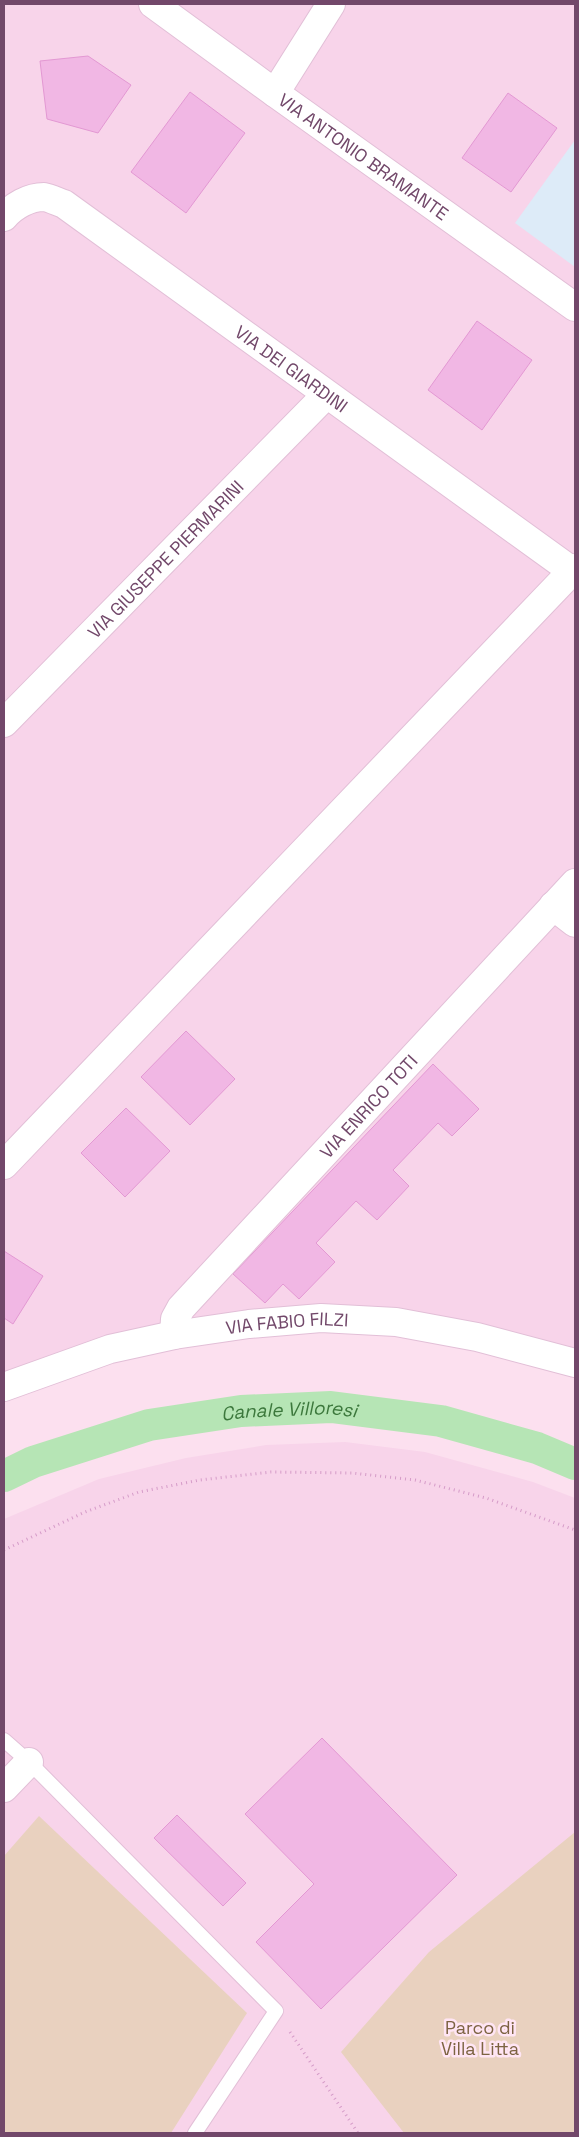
<svg xmlns="http://www.w3.org/2000/svg" width="579" height="2137" viewBox="0 0 579 2137" font-family="'Space Grotesk',sans-serif">
<style>
.residential{fill:#f8d4ea}
.education{fill:#ddebf8}
.green{fill:#e9d1bf}
.lines{fill:none;stroke-linecap:round;stroke-linejoin:round}
.canal{stroke:#b6e5b5;stroke-width:32}
.building{fill:#f1b7e4;stroke:#e398d3}
.service-casing{stroke:#e2bfd7;stroke-width:16}
.minor-casing{stroke:#e2bfd7;stroke-width:30}
.tertiary-casing{stroke:#e2bfd7;stroke-width:30}
.path{stroke:#d59bc8;stroke-width:3;stroke-dasharray:1 4;stroke-linecap:butt}
.service{stroke:#fff;stroke-width:14}
.minor{stroke:#fff;stroke-width:28}
.tertiary{stroke:#fff;stroke-width:28}
.labels{text-anchor:middle;dominant-baseline:central;stroke-width:5;stroke-linejoin:round;paint-order:stroke}
.street-label{font-size:18px;fill:#72486a;stroke:#ffe5f4}
.park-label{font-size:18px;fill:#7d6342;stroke:#ffe5f4}
.water-label{font-size:19px;font-style:italic;fill:#3c783c;stroke:#ffe5f4}
</style>
<rect width="100%" height="100%" fill="#fce0ef"/>
<path class="residential" d="M4 4H575V1356L321 1310 4 1379Z
M345 1442 425 1452 533 1482 575 1498V2133H4V1519L99 1479 186 1458 266 1445Z"/>
<path class="education" d="M575 140V267L515 223Z"/>
<path class="green" d="M39 1816 247 2013 171 2133H4V1856Z
M575 1832V2133H404L341 2052 429 1952Z"/>
<g class="lines">
<path class="canal" id="s1" d="M4 1476 33 1462 149 1425 241 1411 331 1407 441 1421 537 1448 575 1464"/>
</g>
<path class="building" d="M88 56 131 85 98 133 47 119 40 61Z
M190 92 245 133 186 213 131 172Z
M508 93 557 128 511 192 462 158Z
M477 321 532 360 482 430 428 390Z
M186 1031 235 1079 190 1125 141 1077Z
M433 1064 479 1109 452 1136 438 1123 393 1170 409 1186 377 1220 356 1201 316 1243 335 1262 299 1299 283 1284 265 1303 233 1274Z
M126 1108 170 1151 125 1197 81 1153Z
M4 1251 43 1276 13 1324 4 1318Z
M322 1738 457 1875 321 2009 256 1942 314 1884 245 1814Z
M177 1815 246 1883 223 1906 154 1838Z"/>
<g class="lines">
<g class="service-casing">
<path id="service" d="M4 1740 29 1762 276 2011 195 2133"/>
</g>
<g class="minor-casing">
<g id="minor">
<path id="s2" d="M153 4 275 93 575 307"/>
<path d="M275 93 331 4"/>
<path id="s3" d="M4 217C13 206 29 197 44 197 50 198 58 202 64 204L572 571"/>
<path id="s4" d="M4 723 326 395"/>
<path d="M553 906 575 923"/>
<path d="M4 1165 575 568"/>
<path id="s5" d="M174 1335 175 1319 181 1308 575 883"/>
<path d="M4 1788 29 1762"/>
</g>
</g>
<g class="tertiary-casing">
<g id="tertiary">
<path id="s6" d="M4 1387 110 1349 174 1335 249 1324 321 1318 396 1322 477 1337 575 1363"/>
</g>
</g>
<path class="path" d="M4 1550 85 1512 139 1492 200 1480 271 1472 352 1473 415 1480 486 1498 575 1530
M290 2032 358 2133"/>
<use href="#service" class="service"/>
<use href="#minor" class="minor"/>
<use href="#tertiary" class="tertiary"/>
</g>
<g class="labels">
<g class="street-label">
<text stroke="none"><textPath href="#s2" startOffset="260">VIA ANTONIO BRAMANTE</textPath></text>
<text stroke="none"><textPath href="#s3" startOffset="348">VIA DEI GIARDINI</textPath></text>
<text stroke="none"><textPath href="#s4" startOffset="230">VIA GIUSEPPE PIERMARINI</textPath></text>
<text stroke="none"><textPath href="#s5" startOffset="304">VIA ENRICO TOTI</textPath></text>
<text stroke="none"><textPath href="#s6" startOffset="292">VIA FABIO FILZI</textPath></text>
</g>
<g class="park-label">
<text x="480" y="2027">Parco di<tspan x="480" dy="21">Villa Litta</tspan></text>
</g>
<g class="water-label">
<text stroke="none"><textPath href="#s1" startOffset="295">Canale Villoresi</textPath></text>
</g>
</g>
<rect width="579" height="2137" fill="none" stroke="#72486a" stroke-width="10"/>
</svg>
